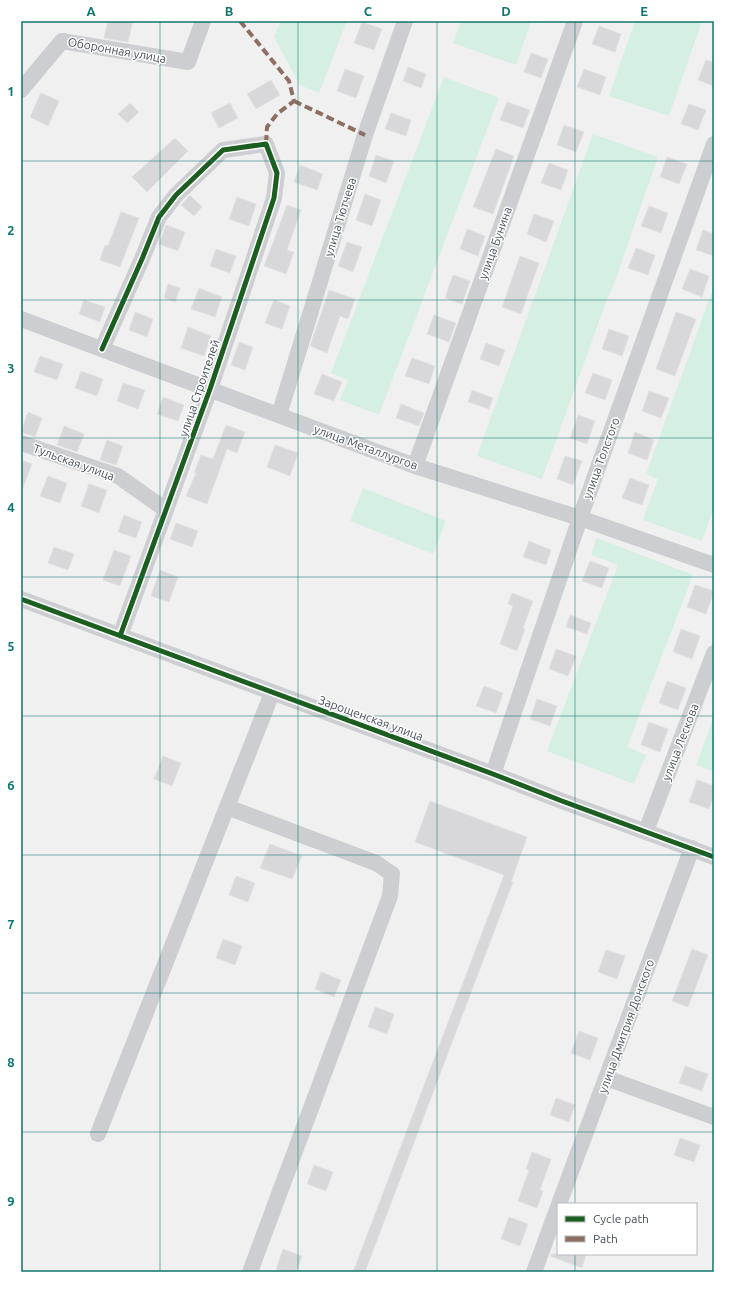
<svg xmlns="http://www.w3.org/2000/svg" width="735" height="1293" viewBox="0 0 735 1293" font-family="Ubuntu,sans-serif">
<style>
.green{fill:#d5efe2}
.building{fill:#d8d8db;stroke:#e2e2e3}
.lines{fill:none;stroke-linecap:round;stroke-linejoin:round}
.minor{stroke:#ccced1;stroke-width:16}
.quiet{stroke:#8d6e63;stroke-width:4;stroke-dasharray:8 4;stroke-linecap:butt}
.cycleway-casing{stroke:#fff;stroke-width:8}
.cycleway{stroke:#1b5e20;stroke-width:5}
.grid{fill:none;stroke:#0f766e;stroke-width:1;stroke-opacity:0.55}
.labels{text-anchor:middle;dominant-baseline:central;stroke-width:3;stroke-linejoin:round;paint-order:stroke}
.street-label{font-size:12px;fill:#47505d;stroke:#fff}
.neatline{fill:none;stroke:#0f766e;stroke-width:1.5}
.grid-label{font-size:13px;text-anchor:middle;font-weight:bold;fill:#0f766e}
</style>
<rect width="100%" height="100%" fill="#f1f0f0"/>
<path class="green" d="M281 21H347L319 93 300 85 274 37Z
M461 21H531L516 65 453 43Z
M635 21H702L669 116 609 96Z
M444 77 499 98 379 415 340 400 348 380 331 373Z
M593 134 658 157 615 281 605 305 542 479 477 456Z
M714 286V507L702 541 643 520 658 479 646 474Z
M363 488 446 521 433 554 350 521Z
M597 538 693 575 627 747 646 755 634 784 547 751 618 565 591 555Z
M714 717V772L696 765Z"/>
<path class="building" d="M108 21H133L128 42 104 38Z
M362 22 382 29 374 50 354 43Z
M599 26 621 34 615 52 592 44Z
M531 53 548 59 541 78 524 72Z
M706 60 714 63V86L698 80Z
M408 67 426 74 421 88 403 81Z
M345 69 364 76 356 98 337 91Z
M584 69 606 77 600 95 577 87Z
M271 80 280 95 256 109 247 94Z
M41 93 59 101 48 126 30 117Z
M507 102 530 110 523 128 500 120Z
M130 103 139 112 127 123 118 114Z
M230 103 238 118 219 128 211 113Z
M689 104 706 110 698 130 681 124Z
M391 113 411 120 406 136 385 129Z
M564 125 584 132 576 152 557 145Z
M175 138 188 151 147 192 132 177Z
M496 149 514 156 493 214 473 207Z
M376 155 394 161 386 183 369 176Z
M667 157 687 164 679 184 660 177Z
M549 163 568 170 561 190 541 183Z
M300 165 323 174 317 190 294 182Z
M365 194 381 200 372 226 356 220Z
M190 195 202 207 194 216 181 205Z
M237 197 256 204 249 226 229 219Z
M287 205 301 210 287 250 294 252 286 274 264 266Z
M649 206 668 213 661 233 641 226Z
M121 212 139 218 120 267 100 260 105 245 108 246Z
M534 214 554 221 546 242 527 234Z
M166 225 185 232 178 251 159 244Z
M467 229 485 236 478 256 460 249Z
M703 230 714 234V256L696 250Z
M347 242 362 247 353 272 338 266Z
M636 248 655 255 648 275 628 268Z
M216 249 236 256 230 273 210 266Z
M520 256 539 263 521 314 502 307Z
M690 269 709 276 702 297 682 289Z
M453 275 470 281 462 304 445 298Z
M168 284 180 288 175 302 164 298Z
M199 288 222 297 215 317 191 309Z
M329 290 355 299 348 319 340 316 327 353 310 346Z
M84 300 105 307 100 322 79 314Z
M274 300 290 306 282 329 265 323Z
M135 312 153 319 147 337 129 330Z
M676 312 696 319 675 376 656 369Z
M434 315 456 323 449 342 427 334Z
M188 327 211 336 204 356 181 348Z
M609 329 629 336 622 356 602 349Z
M239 342 253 347 245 370 231 365Z
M486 343 505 350 499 366 480 359Z
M40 356 63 364 57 380 34 372Z
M412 358 435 366 429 384 405 376Z
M81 371 103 379 97 396 75 388Z
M593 373 612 380 605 400 585 393Z
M322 374 342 382 334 401 314 394Z
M123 383 145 390 138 409 117 401Z
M472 390 493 398 489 409 468 402Z
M649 391 669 398 661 418 642 411Z
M163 397 184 405 178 421 157 414Z
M401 404 424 413 419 426 396 418Z
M28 412 42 418 35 437 21 432Z
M578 415 595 421 587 444 570 438Z
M226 425 245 432 237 453 227 449 207 504 186 496 196 473H194L201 455 213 459Z
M64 426 84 434 77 452 57 445Z
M635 432 654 440 647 460 628 453Z
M107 440 123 446 116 465 100 460Z
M275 445 298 453 290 476 267 467Z
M565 456 582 461 573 485 557 479Z
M21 460 32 464 22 490H21Z
M48 476 67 483 60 503 40 496Z
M630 478 649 485 642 505 622 498Z
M89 484 107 490 99 513 81 506Z
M124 515 142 522 136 538 118 532Z
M176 523 198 531 192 547 170 539Z
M529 541 551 550 546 565 523 557Z
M54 547 74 554 68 570 48 563Z
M114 550 131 556 120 586 103 580Z
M590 561 609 568 602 588 582 581Z
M160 570 178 577 169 602 151 596Z
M695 585 714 591 706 614 687 607Z
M512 593 533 601 523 628 525 629 517 651 500 644 513 606 508 604Z
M570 615 591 623 587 634 566 627Z
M681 629 700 636 692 659 673 652Z
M556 649 576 656 568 676 549 669Z
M667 681 686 688 678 710 659 703Z
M484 686 503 693 496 713 476 706Z
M537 699 557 706 550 726 530 719Z
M649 722 668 729 660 752 641 745Z
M163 756 181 763 172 786 154 779Z
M697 780 714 786V794L709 809 689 802Z
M430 801 527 837 511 882H513L365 1272H353L504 875 415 842Z
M270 844 302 856 292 879 260 868Z
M236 876 255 883 248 902 229 895Z
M223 939 242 946 235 965 216 958Z
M692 949 708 955 688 1007 672 1001Z
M606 950 625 956 617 979 598 972Z
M321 972 341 980 334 997 315 989Z
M375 1007 394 1014 387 1034 368 1027Z
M579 1031 598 1038 590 1060 571 1053Z
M685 1066 708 1074 702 1091 679 1083Z
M556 1098 575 1105 569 1122 550 1115Z
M680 1138 700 1145 694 1162 674 1155Z
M532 1152 551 1159 540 1190 543 1191 537 1208 518 1201 529 1170 526 1169Z
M314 1165 333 1172 326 1191 307 1184Z
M509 1217 528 1224 520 1246 501 1239Z
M283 1249 302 1256 296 1272H285L276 1269Z
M551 1254H586L582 1268 550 1256Z"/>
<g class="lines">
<path class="minor" d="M21 90 62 41 188 62 203 21
M21 319 415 466 580 518 714 565
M102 349 142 259 159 217 176 195 223 150 266 144 277 173 274 198 210 389 120 636
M279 415 365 135 405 21
M21 443 118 476 166 510
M415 466 575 21
M21 599 493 774 562 801 714 857
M493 774 580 518 714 144
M227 807 376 863 392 874 390 896 250 1272
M646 831 714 653
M606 1078 714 1117
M98 1134 272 693
M559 1204 692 848
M534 1272 558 1207"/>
<path class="quiet" d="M240 21 289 81 294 101 277 114 267 127 266 144
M294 101 365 135"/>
<g class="cycleway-casing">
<path id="cycleway" d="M102 349 142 259 159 217 176 195 223 150 266 144 277 173 274 198 210 389 120 636
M21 599 493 774 562 801 714 857"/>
</g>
<use href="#cycleway" class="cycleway"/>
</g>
<path class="grid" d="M160 21V1272M298 21V1272M437 21V1272M575 21V1204M21 161H714M21 300H714M21 438H714M21 577H714M21 716H714M21 855H714M21 993H714M21 1132H714M575 1254V1272"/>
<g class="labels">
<g class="street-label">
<text transform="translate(117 50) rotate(10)">Оборонная улица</text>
<text transform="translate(340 217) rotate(-73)">улица Тютчева</text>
<text transform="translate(495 243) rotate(-70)">улица Бунина</text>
<text transform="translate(199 388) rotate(-71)">улица Строителей</text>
<text transform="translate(366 447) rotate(20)">улица Металлургов</text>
<text transform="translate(601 458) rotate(-70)">улица Толстого</text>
<text transform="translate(74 462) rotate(20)">Тульская улица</text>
<text transform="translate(371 718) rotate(20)">Зарощенская улица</text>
<text transform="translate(680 742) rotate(-69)">улица Лескова</text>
<text transform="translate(626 1026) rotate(-70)">улица Дмитрия Донского</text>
</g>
</g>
<rect width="735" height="1293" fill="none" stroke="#ffffff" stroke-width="44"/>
<rect x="557" y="1203" width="140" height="52" fill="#ffffff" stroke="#b5b9be"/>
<rect x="565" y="1216" width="20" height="6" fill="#1b5e20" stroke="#b5b9be"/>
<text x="593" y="1223" font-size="12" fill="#47505d">Cycle path</text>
<rect x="565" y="1236" width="20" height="6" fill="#8d6e63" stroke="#b5b9be"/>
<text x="593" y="1243" font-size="12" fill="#47505d">Path</text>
<rect x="22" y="22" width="691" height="1249" class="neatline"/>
<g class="grid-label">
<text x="91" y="16">A</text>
<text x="229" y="16">B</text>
<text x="368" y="16">C</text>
<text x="506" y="16">D</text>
<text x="644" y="16">E</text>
<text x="11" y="96">1</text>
<text x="11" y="235">2</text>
<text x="11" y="373">3</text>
<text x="11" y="512">4</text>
<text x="11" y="651">5</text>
<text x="11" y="790">6</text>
<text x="11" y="929">7</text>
<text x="11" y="1067">8</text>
<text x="11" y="1206">9</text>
</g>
</svg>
